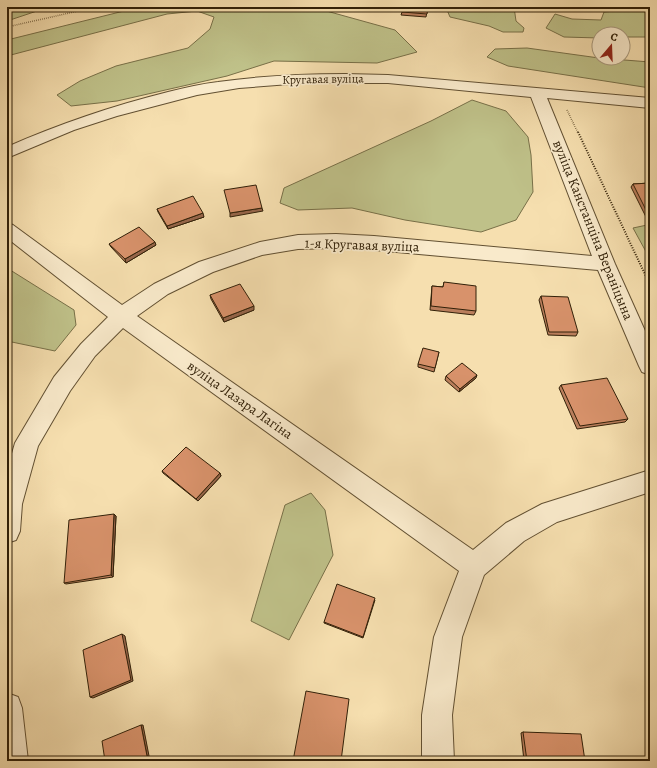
<svg xmlns="http://www.w3.org/2000/svg" width="657" height="768" viewBox="0 0 657 768" font-family="Alegreya,serif">
<style>
.green{fill:#bfc189;stroke:#787048}
.lines{fill:none;stroke-linecap:round;stroke-linejoin:round}
.minor-casing{stroke:#625032;stroke-width:2}
.path-far1{stroke:#312008;stroke-width:1.5;stroke-dasharray:0.5 1.5;stroke-linecap:butt}
.path{stroke:#312008;stroke-width:2;stroke-dasharray:1 1.5;stroke-linecap:butt}
.minor{fill:#f9eacb;fill-rule:evenodd}
.wall{fill:#ba7e5c;stroke:#312008}
.shaded-wall{fill:#97664b;stroke:#312008}
.building{fill:#d8926b;stroke:#312008}
.labels{text-anchor:middle;dominant-baseline:central;stroke-width:3.5;stroke-linejoin:round;paint-order:stroke}
.far-street-label{font-size:12px;fill:#312008;stroke:#f9eacb}
.street-label{font-size:14px;fill:#312008;stroke:#f9eacb}
</style>
<rect width="100%" height="100%" fill="#f6dfaf"/>
<filter id="stains"><feTurbulence type="fractalNoise" baseFrequency=".005" numOctaves="4"/><feColorMatrix values="0 0 0 0 .2 0 0 0 0 .09 0 0 0 0 .02 0 0 0 .5 -.17"/></filter>
<radialGradient id="worn" r=".72"><stop offset=".6" stop-color="#630" stop-opacity="0"/><stop offset="1" stop-color="#630" stop-opacity=".3"/></radialGradient>
<path class="green" d="M7 7H49L7 21Z
M140 7H312L395 30 417 52 377 63 274 61 227 76 117 101 71 106 57 95 80 81 116 66 188 48 210 29 214 17 197 11 167 14 7 56V40Z
M449 7H514L516 21 524 28 523 32H503L489 26 450 17 447 10Z
M627 10 650 12V37H623V34H599V38L564 37 546 28 555 14 572 19 601 20 604 12Z
M527 48 599 58 650 62V88L508 66 487 57 495 49Z
M472 100 506 111 528 137 531 155 533 192 516 220 481 232 405 220 352 208 298 210 280 203 284 188 431 121Z
M647 225 650 227V259L633 228Z
M7 268 74 310 76 325 55 351 7 341Z
M311 493 325 510 333 555 289 640 251 621 285 505Z"/>
<g class="lines">
<g class="minor-casing">
<path id="minor" d="M345 74 388 75 650 98V108L547 98 615 264 650 342V375L642 372 639 366 598 270 374 250 336 248 298 249 262 255 213 272 168 294 137 316 473 550 506 523 542 504 650 470V492L557 522 524 541 484 575 462 637 452 715 454 761H422V715L434 637 459 571 123 328 95 356 70 391 38 446 22 504 20 531 16 540 7 543V471L15 443 54 377 81 344 108 317 7 238V223L13 225 122 305 154 284 199 262 260 242 298 235 336 234 374 236 592 256 531 97 388 83H303L239 88 197 95 117 116 74 130 7 158V147C59 124 112 106 168 92 184 88 201 84 218 82 260 76 303 74 345 74Z
M7 693 18 697 22 708 28 761H7Z"/>
</g>
<path class="path-far1" d="M7 27 96 7
M567 110 578 133"/>
<path class="path" d="M578 132 650 285"/>
<use href="#minor" class="minor"/>
</g>
<path class="wall" d="M428 7 426 17 401 15 402 12Z
M650 183V217H646L631 187 633 184Z
M157 209 204 217 168 229 158 212Z
M109 244 156 245 126 263 111 247Z
M444 282 476 311 474 315 430 310 432 286 443 287Z
M210 295 254 310 224 322 211 299Z
M541 296 578 332 576 336 548 335 539 300Z
M439 352 434 372 418 367V364Z
M446 376 476 378 459 392 445 380Z
M561 385 628 419 625 422 577 429 559 388Z
M162 471 220 473 221 476 198 501 163 473Z
M114 514 116 516 113 577 66 584 64 583Z
M375 600 363 638 324 623V622Z
M523 732 585 761H524L521 733Z"/>
<path class="shaded-wall" d="M262 208 263 211 230 217V213Z
M203 213 204 217 168 229 167 226Z
M155 242 156 245 126 263 125 259Z
M254 306V310L224 322 223 318Z
M477 375 476 378 459 392 460 389Z
M220 473 221 476 198 501 196 499Z
M114 514 116 516 113 577 111 575Z
M122 634 125 636 133 681 93 698 90 697Z
M141 725H143L150 761H148Z"/>
<path class="building" d="M403 7H428L427 14 402 12Z
M650 183V214H648L633 184Z
M256 185 262 208 230 213 224 190Z
M193 196 203 213 167 226 157 209Z
M139 227 155 242 125 259 109 244Z
M444 282 476 286V311L431 306 432 286 443 287Z
M240 284 254 306 223 318 210 295Z
M541 296 568 297 578 332H549Z
M423 348 439 352 435 368 418 364Z
M462 363 477 375 460 389 446 376Z
M607 378 628 419 580 426 561 385Z
M186 447 220 473 196 499 162 471Z
M114 514 111 575 64 583 69 520Z
M337 584 375 598 363 637 324 622Z
M122 634 131 680 90 697 83 650Z
M306 691 349 699 341 761H293Z
M141 725 148 761H105L102 741Z
M523 732 581 734 585 761H527Z"/>
<g class="labels">
<g class="far-street-label">
<text transform="translate(323 79) rotate(-1)">Кругавая вуліца</text>
</g>
<g class="street-label">
<text transform="translate(593 230) rotate(68)">вуліца Канстанціна Вераніцына</text>
<text transform="translate(362 245) rotate(2)">1-я Кругавая вуліца</text>
<text transform="translate(240 400) rotate(35)">вуліца Лазара Лагіна</text>
</g>
</g>
<rect width="657" height="768" fill="none" stroke="#f6dfaf" stroke-width="24"/>
<rect x="8" y="8" width="641" height="752" fill="none" stroke="#312008" stroke-width="2"/>
<rect x="12" y="12" width="633" height="744" fill="none" stroke="#312008"/>
<g transform="translate(611 46) rotate(19)"><circle r="19" fill="#f9eacb" stroke="#a9997d"/>
<path d="M0-3L7 15L0 10L-7 15Z" fill="#8f2418"/>
<text y="-6" font-size="11" font-weight="bold" text-anchor="middle" fill="#312008">С</text>
</g>
<rect width="100%" height="100%" filter="url(#stains)"/>
<rect width="100%" height="100%" fill="url(#worn)"/>
</svg>
